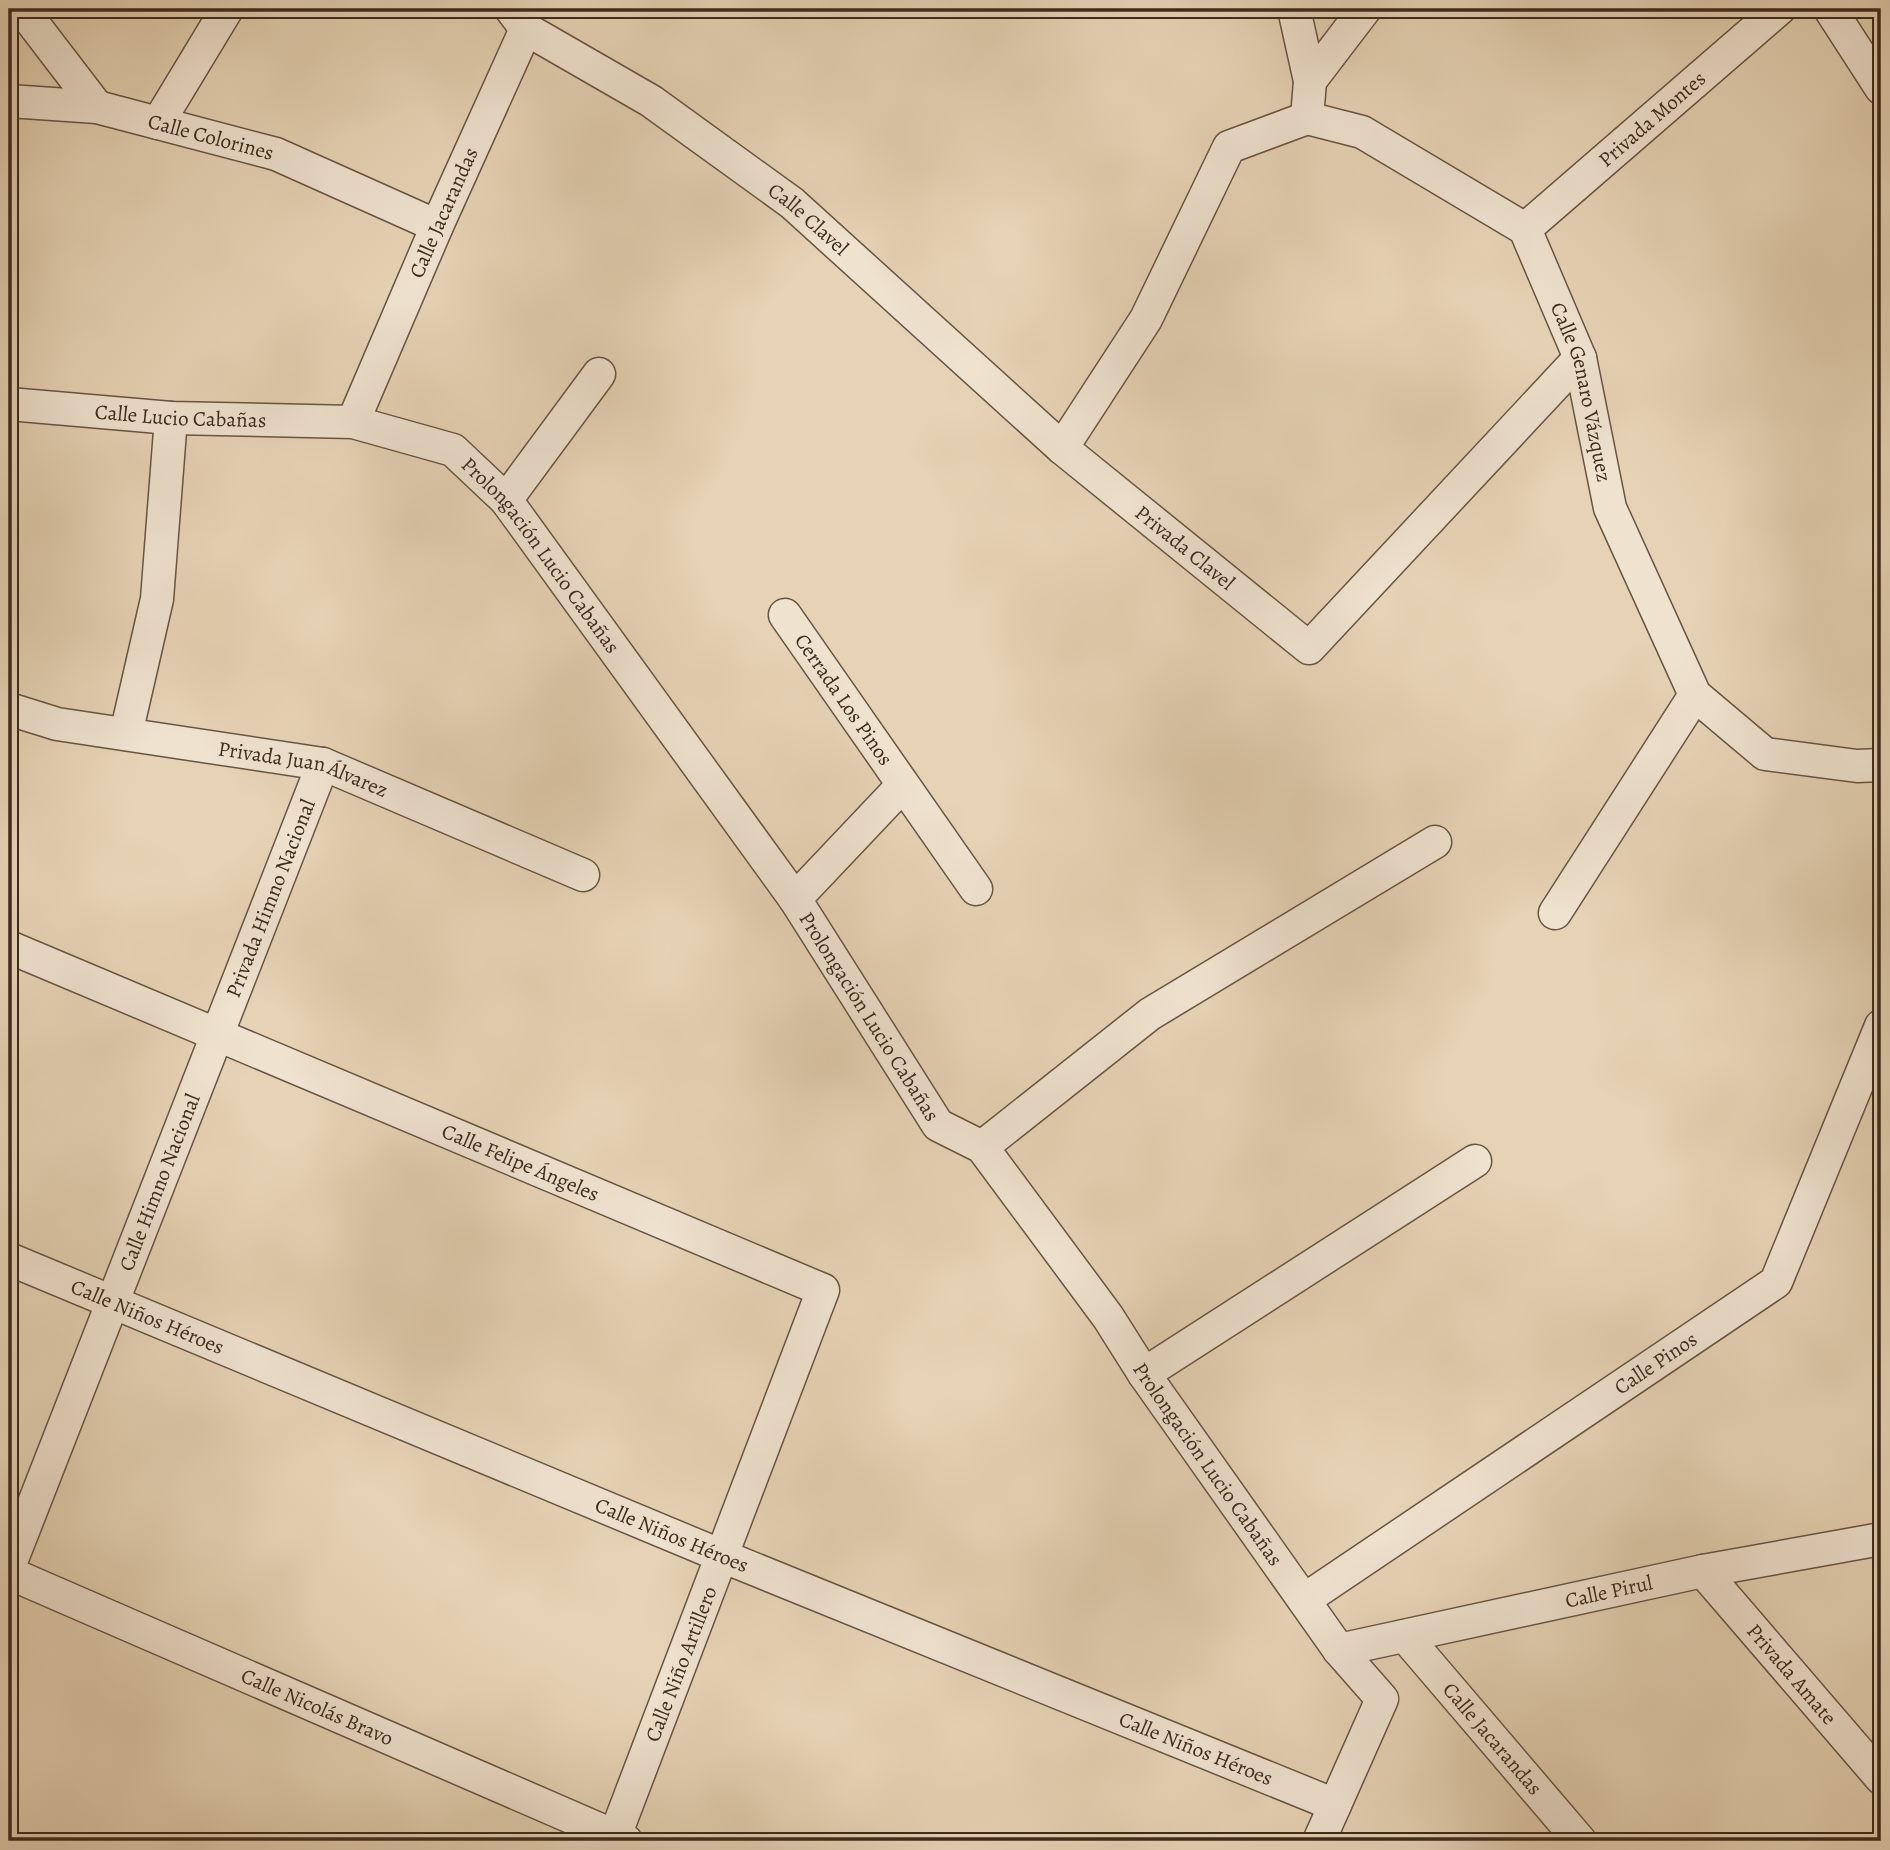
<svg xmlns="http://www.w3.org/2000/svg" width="1890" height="1850" viewBox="0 0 1890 1850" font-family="Alegreya,serif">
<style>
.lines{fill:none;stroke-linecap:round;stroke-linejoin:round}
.minor-casing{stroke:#675543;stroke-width:35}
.minor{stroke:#efe2cf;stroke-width:32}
.labels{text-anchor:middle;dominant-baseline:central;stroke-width:5;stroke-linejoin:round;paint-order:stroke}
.street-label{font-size:21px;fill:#3d2b1d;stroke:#efe2cf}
</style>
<rect width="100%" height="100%" fill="#e6d3b5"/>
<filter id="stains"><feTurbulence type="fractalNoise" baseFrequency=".00286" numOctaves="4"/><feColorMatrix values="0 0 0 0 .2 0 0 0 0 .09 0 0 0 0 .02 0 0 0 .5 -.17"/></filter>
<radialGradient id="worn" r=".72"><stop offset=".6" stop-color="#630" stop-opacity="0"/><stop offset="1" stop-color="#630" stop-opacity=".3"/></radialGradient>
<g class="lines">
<g class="minor-casing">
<g id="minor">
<path d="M22 9 97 107"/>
<path id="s1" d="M511 9 526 29 651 101 792 203 1062 448 1309 648 1580 358"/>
<path d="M1294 9 1310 81 1307 118"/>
<path d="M1830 9 1881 88"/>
<path d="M1310 81 1365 9"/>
<path id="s2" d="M9 101 97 107 276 154 437 226"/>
<path id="s3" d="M1307 118 1362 132 1525 229 1580 358 1610 508 1695 695 1765 754 1857 766 1881 765"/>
<path d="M158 123 227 9"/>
<path id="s4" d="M1525 229 1779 9"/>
<path id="s5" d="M9 404 171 418 353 422 453 450 506 500 795 899 938 1125 982 1147 1108 1317 1144 1374 1339 1650 1382 1699 1319 1841"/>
<path id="s6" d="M353 422 437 226 526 29"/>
<path d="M1062 448 1146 319 1229 147 1307 118"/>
<path d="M506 500 599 374"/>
<path id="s7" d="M785 615 976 889"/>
<path id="s8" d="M9 709 57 724 323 764 583 875"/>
<path d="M126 734 157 599 171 418"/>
<path d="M795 899 902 786"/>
<path d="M1555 913 1695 695"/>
<path id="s9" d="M9 947 823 1290 613 1841"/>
<path d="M982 1147 1150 1014 1435 842"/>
<path id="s10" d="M9 1259 722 1556 1335 1805"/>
<path d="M1144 1374 1475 1161"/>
<path id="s11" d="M9 1567 323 764"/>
<path id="s12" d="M1703 1571 1881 1778"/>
<path id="s13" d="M9 1573 626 1841"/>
<path id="s14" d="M1304 1600 1776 1282 1881 1026"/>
<path id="s15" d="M1405 1636 1580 1841"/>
<path id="s16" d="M1339 1650 1703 1571 1881 1539"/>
</g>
</g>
<use href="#minor" class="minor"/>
</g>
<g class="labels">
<g class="street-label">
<text stroke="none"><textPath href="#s4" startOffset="168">Privada Montes</textPath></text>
<text stroke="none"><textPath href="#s2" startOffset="206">Calle Colorines</textPath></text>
<text stroke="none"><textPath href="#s6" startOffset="228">Calle Jacarandas</textPath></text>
<text stroke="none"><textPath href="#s1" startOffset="366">Calle Clavel</textPath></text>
<text stroke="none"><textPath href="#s3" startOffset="420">Calle Genaro Vázquez</textPath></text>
<text stroke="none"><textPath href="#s5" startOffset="172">Calle Lucio Cabañas</textPath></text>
<text stroke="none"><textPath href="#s1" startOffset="866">Privada Clavel</textPath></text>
<text stroke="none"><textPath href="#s5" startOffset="586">Prolongación Lucio Cabañas</textPath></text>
<text stroke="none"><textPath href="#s7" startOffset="103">Cerrada Los Pinos</textPath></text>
<text stroke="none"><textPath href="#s8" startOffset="301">Privada Juan Álvarez</textPath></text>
<text stroke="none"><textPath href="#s11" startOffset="718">Privada Himno Nacional</textPath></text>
<text stroke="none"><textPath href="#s5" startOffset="1153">Prolongación Lucio Cabañas</textPath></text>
<text stroke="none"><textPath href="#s9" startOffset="555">Calle Felipe Ángeles</textPath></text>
<text stroke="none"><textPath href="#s11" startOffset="413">Calle Himno Nacional</textPath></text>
<text stroke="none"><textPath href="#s10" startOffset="150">Calle Niños Héroes</textPath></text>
<text stroke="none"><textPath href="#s14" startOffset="424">Calle Pinos</textPath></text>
<text stroke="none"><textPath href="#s5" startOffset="1720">Prolongación Lucio Cabañas</textPath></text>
<text stroke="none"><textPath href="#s10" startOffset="718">Calle Niños Héroes</textPath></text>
<text stroke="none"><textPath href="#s16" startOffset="276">Calle Pirul</textPath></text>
<text transform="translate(681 1664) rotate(-69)">Calle Niño Artillero</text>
<text stroke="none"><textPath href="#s12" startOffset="136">Privada Amate</textPath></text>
<text stroke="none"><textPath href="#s13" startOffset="336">Calle Nicolás Bravo</textPath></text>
<text stroke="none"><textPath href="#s15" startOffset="135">Calle Jacarandas</textPath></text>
<text stroke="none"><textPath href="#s10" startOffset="1284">Calle Niños Héroes</textPath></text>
</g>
</g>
<rect width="1890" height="1850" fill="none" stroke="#e6d3b5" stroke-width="35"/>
<rect x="10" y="10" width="1869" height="1829" fill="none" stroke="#3d2b1d" stroke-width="3.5"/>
<rect x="18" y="18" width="1855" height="1815" fill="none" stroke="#3d2b1d" stroke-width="2"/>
<rect width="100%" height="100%" filter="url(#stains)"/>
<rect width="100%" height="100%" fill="url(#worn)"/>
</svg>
